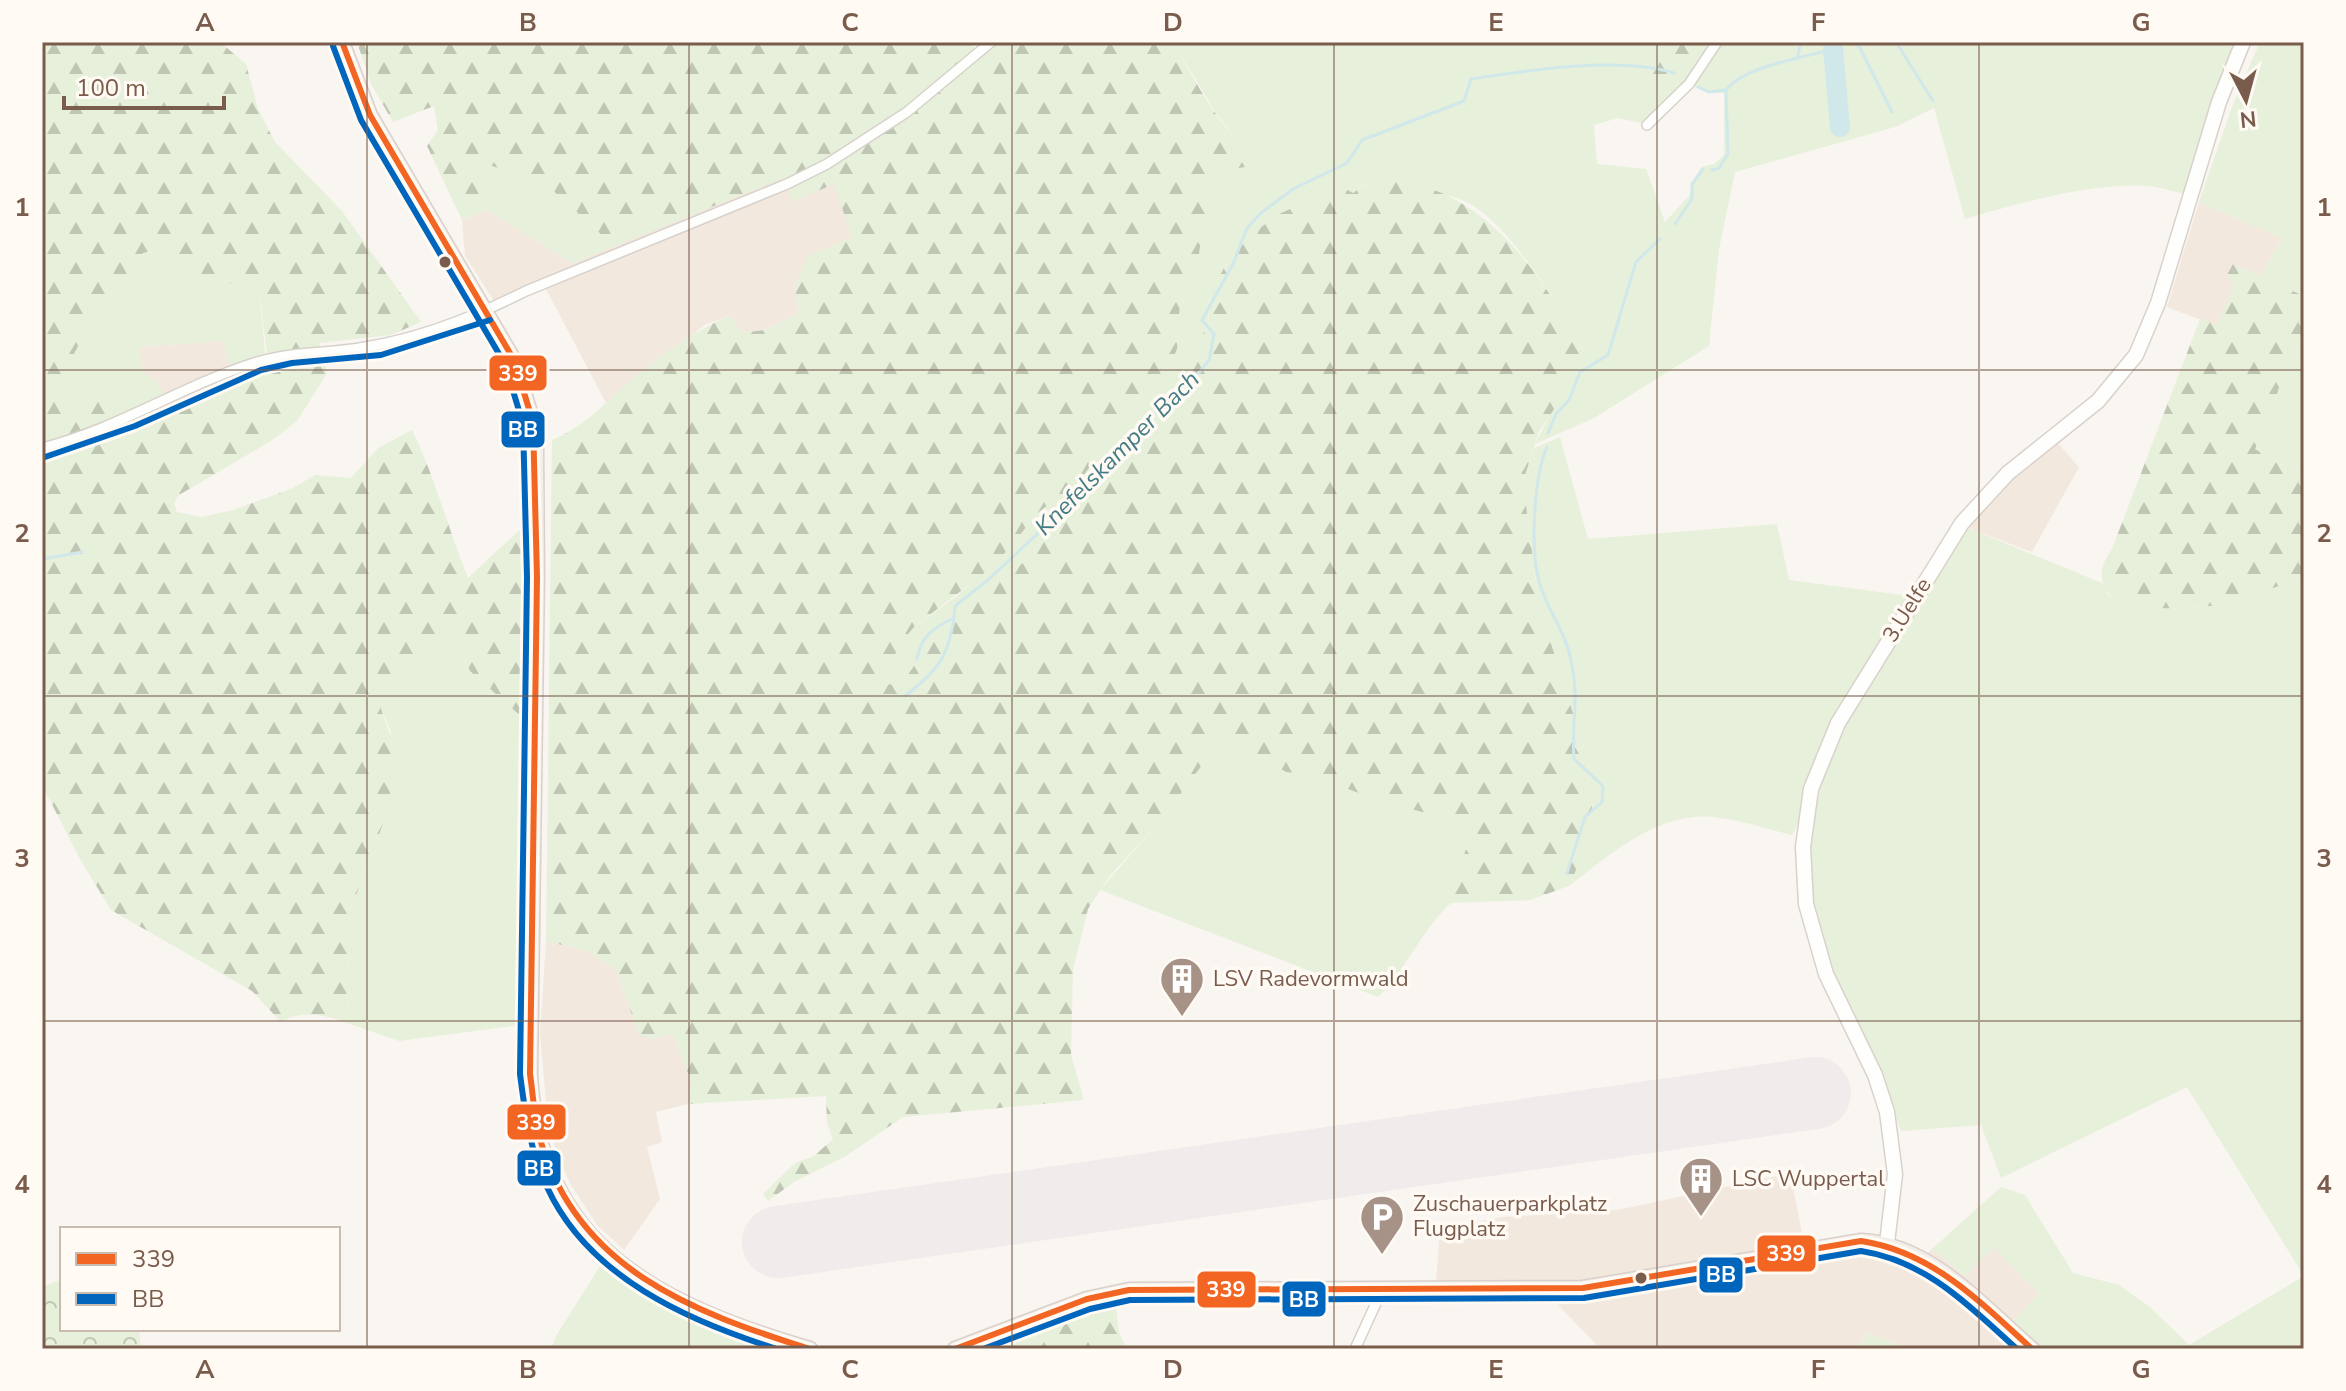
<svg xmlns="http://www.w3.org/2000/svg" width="2346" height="1391" viewBox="0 0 2346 1391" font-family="'Nunito Sans',sans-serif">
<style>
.residential{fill:#f2e8de}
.green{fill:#e7f0db}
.forest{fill:url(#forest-firs);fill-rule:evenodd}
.park{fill:url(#park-crowns)}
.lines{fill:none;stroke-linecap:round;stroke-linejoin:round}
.stream{stroke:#d0e8ea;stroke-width:3}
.river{stroke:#d0e8ea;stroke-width:20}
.runway{stroke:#f0ecec;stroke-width:72}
.street-casing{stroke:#d7d1cb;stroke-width:12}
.secondary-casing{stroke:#d9d2cb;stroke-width:17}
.primary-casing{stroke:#dad1cc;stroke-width:17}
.street{stroke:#fefefd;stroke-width:9}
.secondary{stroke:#fefefd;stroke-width:14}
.primary{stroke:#f3eee8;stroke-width:14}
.bus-1-casing{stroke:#fffaf3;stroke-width:12}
.bus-2-casing{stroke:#fffaf3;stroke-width:12}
.bus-1{stroke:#f26522;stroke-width:6}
.bus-2{stroke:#0065bd;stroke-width:6}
.grid{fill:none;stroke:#7a5c4d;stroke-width:2;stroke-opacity:0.55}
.bus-dot{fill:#7a5c4d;stroke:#fffaf3;stroke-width:3}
.labels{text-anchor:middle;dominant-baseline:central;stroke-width:7;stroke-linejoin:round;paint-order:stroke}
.street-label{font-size:22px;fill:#7a5c4d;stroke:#fffaf3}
.poi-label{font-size:22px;fill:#7a5c4d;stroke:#fffaf3;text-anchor:start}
.water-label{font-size:24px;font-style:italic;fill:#437c86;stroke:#fffaf3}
.line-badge{stroke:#fffaf3;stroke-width:3}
.badge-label{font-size:22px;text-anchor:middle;font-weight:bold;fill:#fff}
.neatline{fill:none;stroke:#7a5c4d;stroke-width:3}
.grid-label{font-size:26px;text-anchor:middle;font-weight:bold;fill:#7a5c4d}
</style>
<defs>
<pattern id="forest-firs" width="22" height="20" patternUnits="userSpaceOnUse" patternTransform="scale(2)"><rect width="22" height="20" fill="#e7f0db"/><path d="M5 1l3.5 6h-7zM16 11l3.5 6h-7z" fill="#c0c6b4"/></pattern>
<pattern id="park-crowns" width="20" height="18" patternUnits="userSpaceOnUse" patternTransform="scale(2)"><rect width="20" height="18" fill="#e7f0db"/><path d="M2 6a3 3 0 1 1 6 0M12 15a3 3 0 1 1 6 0" fill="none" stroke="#c0c6b4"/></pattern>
</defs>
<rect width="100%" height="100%" fill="#f9f5f0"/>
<path class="residential" d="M783 177 835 184 853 237 795 285 798 314 764 330 741 333 730 316 706 324 606 403 545 287 500 310 465 256 462 220 487 210 572 263Z
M2199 202 2282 238 2260 277 2246 269 2217 326 2167 307Z
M224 341 229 365 166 399 158 383 142 372 138 347Z
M2056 441 2079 467 2032 552 1968 528 1995 492Z
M546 941 589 952 616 970 639 1035 672 1033 692 1083 688 1104 656 1112 662 1142 647 1147 660 1199 624 1250 597 1225 571 1185 557 1155 548 1122 540 1034Z
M1790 1173 1807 1258 1868 1248 1918 1262 1932 1249 1965 1276 1994 1247 2039 1294 2009 1325 2015 1341 2011 1349H1909L1867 1333 1857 1349H1601L1559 1306 1558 1284 1436 1282 1440 1229 1503 1217 1618 1210Z"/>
<path class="green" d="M1173 42H1652L1641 74 1686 85 1646 124 1618 118 1594 125 1597 164 1646 169 1665 222 1688 197 1701 167 1714 164 1724 155V93H1709L1691 85 1718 42H2238L2185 194C2173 192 2161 187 2149 186 2093 182 2019 203 1965 219L1934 108 1895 127 1735 172 1719 249 1709 346 1594 418 1535 444 1584 349C1558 307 1506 214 1457 198 1429 189 1394 189 1365 185L1353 193 1277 215 1251 235 1226 264 1210 294 1208 323 1170 407 1118 463 1078 498 1067 520 1044 533 1030 558 972 598 933 638 901 685 886 684 898 646 915 626 957 596 1011 547 1036 514 1078 483 1148 387 1171 363 1177 349 1180 302 1198 261 1205 205 1220 178 1229 170 1255 164 1216 113Z
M2260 42H2304V296L2260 277 2282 238 2199 202 2232 107Z
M471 158 547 185 604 237 648 222 667 225 572 263 487 210Z
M166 248C184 282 224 282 259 286L265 353 229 365 224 341 139 347 142 372 158 383 166 399 112 422 96 388 72 398 50 396 94 317 143 253Z
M2304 339V474L2279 464 2254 449 2274 405 2282 377Z
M1560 437 1588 539 1777 524 1789 580 1909 596C1879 646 1845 694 1821 747 1808 775 1808 809 1792 835 1766 829 1739 819 1712 817 1657 812 1610 855 1569 886L1585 849 1592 807 1588 761 1539 605 1523 482 1534 448Z
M1968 528 2102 583 2109 596 2192 608 2227 603 2304 577V1349H2037L2009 1325 2039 1294 1994 1248 1965 1276 1932 1249 2001 1187 2025 1195 2073 1273 2119 1285 2151 1308 2189 1345 2304 1276 2187 1087 2001 1178 1981 1125 1901 1131C1893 1111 1888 1089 1879 1068 1859 1024 1834 981 1820 935 1775 781 1889 648 1968 528Z
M445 637 460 648 470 671 524 719 522 929 526 1024 399 1041 347 1023 350 911 386 816 391 732 381 709 382 697 423 650 437 638Z
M1224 736 1286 772 1312 775 1374 799 1459 822 1473 833 1462 859 1442 887 1451 903C1421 930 1407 969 1378 997L1100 890 1160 821Z
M600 1266 667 1304 782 1349H551L556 1336Z
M1867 1333 1909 1349H1857Z"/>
<path class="forest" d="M42 42H220L246 64 258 109 275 142 342 211 421 322 391 335 319 343 327 373 297 421 271 441 179 495 174 503 177 512 202 517 233 510 291 489 315 475 351 478 378 448 412 430C435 477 448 529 468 578L528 522 524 719 470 671 460 648 445 637 437 638 423 650 382 697 381 709 395 749V767L386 816 350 911 347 1023C326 1015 301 1009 281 1022L252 991 111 910 80 859 42 785ZM165 248C184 282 224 282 259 287L268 363 115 427 96 388 72 398 51 396 94 317 143 253Z
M357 42H970L980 56 1001 42H1173C1196 80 1218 131 1257 155L1255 165 1229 170 1220 178 1206 205 1198 261 1180 302 1177 349 1171 363 1148 387 1078 483 1036 514 1011 547 982 575 915 626 898 646 886 684 901 685 933 638 972 598 1030 558 1044 533 1067 520 1078 498 1118 463 1170 407 1208 323 1210 294 1226 264 1251 235 1277 215 1340 186 1353 193C1377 176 1402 178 1429 188 1506 216 1543 283 1584 349L1557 405 1539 431 1523 482 1539 605 1588 761 1592 807 1585 849 1569 886 1530 900 1451 903 1441 888 1462 859 1473 833 1459 822 1374 799 1312 775 1286 772 1224 736 1160 821 1108 878 1088 909 1073 969 1071 1055 1084 1100 903 1117 846 1156 794 1182 768 1201 763 1194 795 1163 814 1156 833 1139 827 1123 826 1096 688 1104 692 1083 672 1034 654 1039 639 1035 616 970 589 952 546 941 552 440C581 428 598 410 621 389 645 366 700 326 730 316L742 333 764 330 798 314 795 285 808 256 852 237 834 184 792 202 783 178 667 225 648 222 604 237 547 185 472 159 487 210 462 220 427 146 438 130 434 106 393 122 371 84Z
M1652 42H1715L1686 85 1641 74Z
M2233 264 2304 296V339L2282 377 2274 405 2255 449 2279 464 2304 474V577C2279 585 2254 596 2228 603 2202 609 2118 615 2105 589 2098 573 2103 562 2112 549L2200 319 2217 325 2234 286 2227 275Z
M1115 1299 1119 1333 1127 1349H977Z"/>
<path class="park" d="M62 1279V1329H139L141 1349H42V1287Z"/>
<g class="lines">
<path class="stream" d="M1857 42 1892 112
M1896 42 1933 101
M1797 59 1801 42
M1698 87 1709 92 1725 90
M1726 90C1744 66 1804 58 1833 49L1840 42
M1712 170 1719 168 1728 154 1726 90
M1675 224 1692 199V184L1703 169
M1548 433 1556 414 1569 400 1580 372 1608 355 1636 262 1660 239
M1547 447C1534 476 1530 549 1539 581 1546 609 1564 627 1571 660 1580 698 1571 723 1574 759L1603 786 1602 802 1585 817 1567 873
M42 559 82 552
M917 659C921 636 933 628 954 618L955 606 989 579 1108 468 1163 404 1198 374 1209 360 1214 334 1202 320 1233 264 1247 228 1261 213 1293 189 1347 163 1362 140 1464 101 1471 79C1529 70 1619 56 1674 73
M905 696C937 671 948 658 954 618"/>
<path class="river" d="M1833 49 1840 127"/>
<path class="runway" d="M778 1242 1815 1093"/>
<g class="street-casing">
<path id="street" d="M1647 125 1689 84 1717 42
M42 448C118 429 183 385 257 362 293 351 329 354 365 347 421 338 476 316 526 291L787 184 827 164 907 112 991 42
M1355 1349 1383 1288"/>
</g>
<g class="secondary-casing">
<path id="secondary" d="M1887 1243 1895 1174 1887 1112 1875 1075 1826 974 1806 904 1803 847 1811 789 1838 723 1962 523 2008 473 2098 401 2136 355 2158 303 2219 102 2243 42"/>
</g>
<g class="primary-casing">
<path id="primary" d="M342 42 370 115 514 360 533 422 536 445 537 577 530 1074C539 1248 660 1305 810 1349
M955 1349 1087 1299 1129 1290 1583 1288 1861 1241C1930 1244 1982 1306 2032 1349"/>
</g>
<use href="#street" class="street"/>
<use href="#secondary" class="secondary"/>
<use href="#primary" class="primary"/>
<g class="bus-1-casing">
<path id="bus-1" d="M342 42 370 115 514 360 533 422 537 577 530 1074C533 1094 534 1116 539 1135 574 1268 692 1312 810 1349
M955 1349 1087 1299 1129 1290 1583 1288 1861 1241C1933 1252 1980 1302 2032 1349"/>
</g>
<g class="bus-2-casing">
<path id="bus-2" d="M333 46 361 120 505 364 523 424 527 577 520 1074C525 1113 530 1151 547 1187 588 1277 688 1321 777 1349
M45 457 135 426 261 370 292 363 381 355 490 320
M983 1349 1090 1309 1130 1300 1584 1298 1861 1251C1927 1261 1970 1307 2017 1349"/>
</g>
<use href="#bus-1" class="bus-1"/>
<use href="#bus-2" class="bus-2"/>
</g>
<path class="grid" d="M367 42V1349M689 42V1349M1012 42V1349M1334 42V1349M1657 42V1349M1979 42V1349M42 370H2304M42 696H2304M42 1021H2304"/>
<defs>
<g id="building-pin" transform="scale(2.3)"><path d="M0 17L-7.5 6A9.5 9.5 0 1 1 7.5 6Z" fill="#a69286" stroke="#fffaf3"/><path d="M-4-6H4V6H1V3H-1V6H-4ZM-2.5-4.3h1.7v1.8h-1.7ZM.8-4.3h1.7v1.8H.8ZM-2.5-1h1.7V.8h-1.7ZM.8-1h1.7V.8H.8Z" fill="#fff"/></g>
<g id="parking-pin" transform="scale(2.3)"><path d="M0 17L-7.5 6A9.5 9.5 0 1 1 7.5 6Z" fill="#a69286" stroke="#fffaf3"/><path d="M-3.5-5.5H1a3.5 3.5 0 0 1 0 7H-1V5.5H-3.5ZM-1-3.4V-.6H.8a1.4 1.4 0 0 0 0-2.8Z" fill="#fff"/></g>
</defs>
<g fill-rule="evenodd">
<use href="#building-pin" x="1182" y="979"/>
<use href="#building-pin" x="1701" y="1179"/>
<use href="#parking-pin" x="1382" y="1217"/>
</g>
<g class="bus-dot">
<circle cx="445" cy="262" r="7"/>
<circle cx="1641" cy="1278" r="7"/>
</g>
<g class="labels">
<g class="street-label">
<text transform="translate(1907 610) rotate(-58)">3.Uelfe</text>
</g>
<g class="poi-label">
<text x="1213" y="979">LSV Radevormwald</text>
<text x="1732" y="1179">LSC Wuppertal</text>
<text x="1413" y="1204">Zuschauerparkplatz<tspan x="1413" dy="25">Flugplatz</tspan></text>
</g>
<g class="water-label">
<text transform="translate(1117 453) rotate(-45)">Knefelskamper Bach</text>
</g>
</g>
<g class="line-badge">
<rect x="488" y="354" width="60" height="38" rx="8" fill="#f26522"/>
<rect x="500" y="410" width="46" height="39" rx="8" fill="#0065bd"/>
<rect x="506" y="1103" width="61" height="38" rx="8" fill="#f26522"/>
<rect x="516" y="1149" width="46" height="38" rx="8" fill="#0065bd"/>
<rect x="1756" y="1234" width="61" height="39" rx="8" fill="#f26522"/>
<rect x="1698" y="1256" width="46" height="38" rx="8" fill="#0065bd"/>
<rect x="1196" y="1270" width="61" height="39" rx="8" fill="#f26522"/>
<rect x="1281" y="1280" width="46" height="38" rx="8" fill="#0065bd"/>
</g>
<g class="badge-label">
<text x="518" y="381">339</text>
<text x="523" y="437">BB</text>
<text x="536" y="1130">339</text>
<text x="539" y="1176">BB</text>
<text x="1786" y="1261">339</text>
<text x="1721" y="1282">BB</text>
<text x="1226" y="1297">339</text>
<text x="1304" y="1307">BB</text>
</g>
<rect width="2346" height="1391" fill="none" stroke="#fffaf3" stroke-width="88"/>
<rect x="60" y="1227" width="280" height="104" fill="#fffaf3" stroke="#cabbb1" stroke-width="2"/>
<rect x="76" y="1253" width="40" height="12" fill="#f26522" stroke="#cabbb1" stroke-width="2"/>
<text x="132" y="1267" font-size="24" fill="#7a5c4d">339</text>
<rect x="76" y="1293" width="40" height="12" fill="#0065bd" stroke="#cabbb1" stroke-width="2"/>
<text x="132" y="1307" font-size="24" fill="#7a5c4d">BB</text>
<g transform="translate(2246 100) rotate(174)" stroke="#fffaf3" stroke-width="6" paint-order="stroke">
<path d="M0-6L14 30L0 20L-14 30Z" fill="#7a5c4d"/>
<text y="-12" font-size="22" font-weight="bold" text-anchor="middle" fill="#7a5c4d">N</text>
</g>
<path d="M64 96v12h160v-12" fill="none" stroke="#7a5c4d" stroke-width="4"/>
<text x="76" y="96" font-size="24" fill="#7a5c4d" stroke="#fffaf3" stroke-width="6" paint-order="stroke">100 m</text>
<rect x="44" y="44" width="2258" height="1303" class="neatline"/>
<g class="grid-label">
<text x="205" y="31">A</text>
<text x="528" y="31">B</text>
<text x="850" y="31">C</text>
<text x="1173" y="31">D</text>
<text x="1496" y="31">E</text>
<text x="1818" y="31">F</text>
<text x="2141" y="31">G</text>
<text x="22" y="216">1</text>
<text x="2324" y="216">1</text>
<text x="22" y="542">2</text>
<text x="2324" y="542">2</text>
<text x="22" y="867">3</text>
<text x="2324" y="867">3</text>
<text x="22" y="1193">4</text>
<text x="2324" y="1193">4</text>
<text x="205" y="1378">A</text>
<text x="528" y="1378">B</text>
<text x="850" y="1378">C</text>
<text x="1173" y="1378">D</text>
<text x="1496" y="1378">E</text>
<text x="1818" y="1378">F</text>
<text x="2141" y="1378">G</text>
</g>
</svg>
